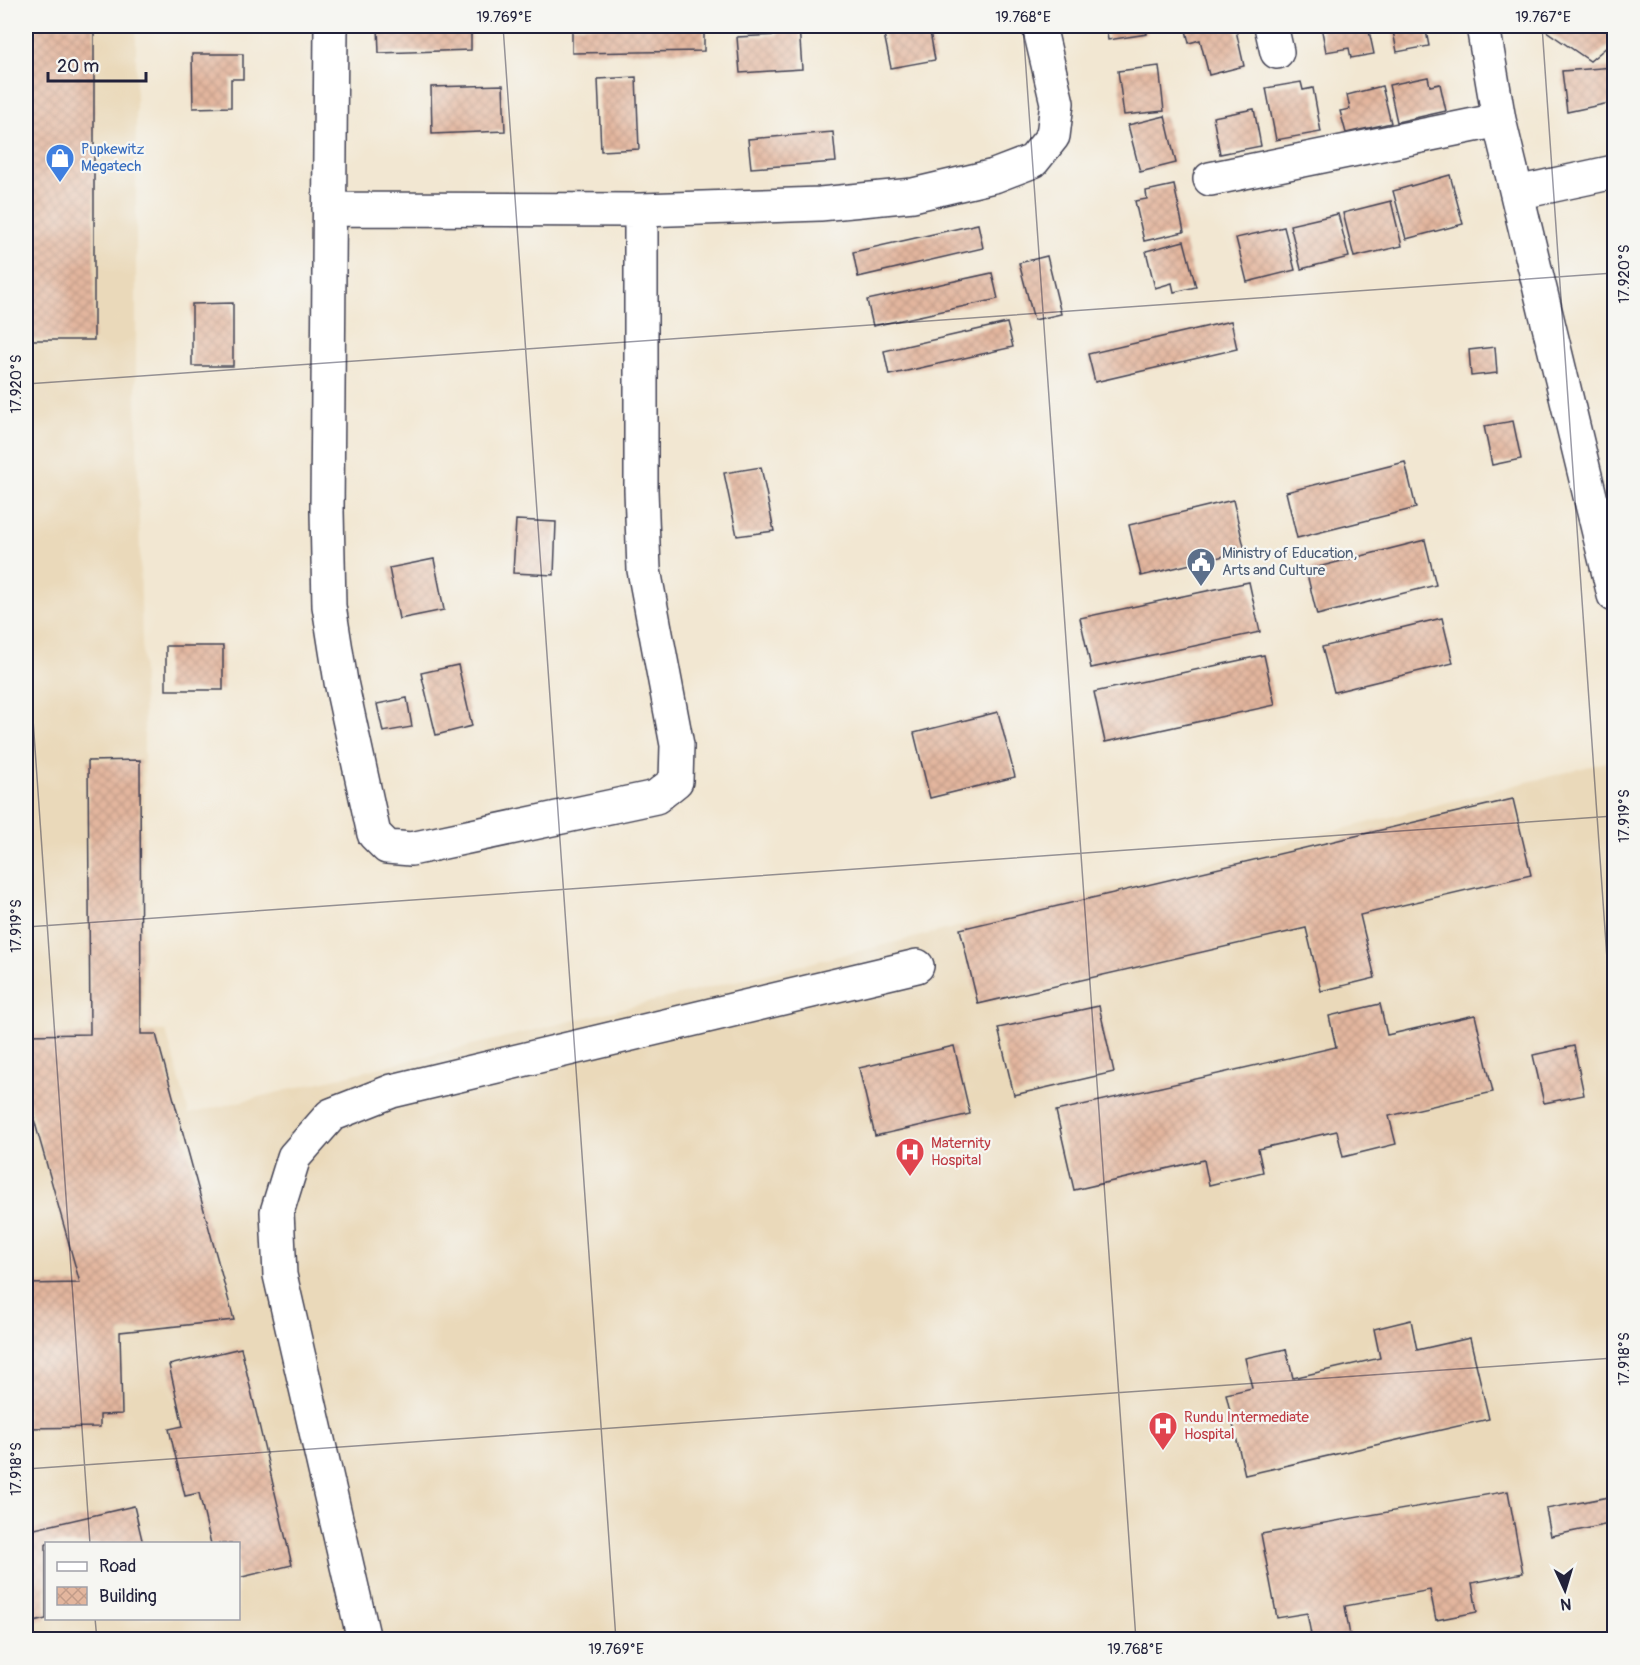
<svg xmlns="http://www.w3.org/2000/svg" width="1640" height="1665" viewBox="0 0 1640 1665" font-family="Pangolin,sans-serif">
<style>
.built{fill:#ead9ba;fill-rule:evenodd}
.building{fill:url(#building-cross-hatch)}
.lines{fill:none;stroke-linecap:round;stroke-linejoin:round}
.minor-casing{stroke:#414052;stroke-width:36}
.minor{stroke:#fff;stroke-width:33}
.ticks{fill:none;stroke:#22223b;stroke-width:1.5;stroke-opacity:0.45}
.labels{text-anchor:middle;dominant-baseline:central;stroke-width:4.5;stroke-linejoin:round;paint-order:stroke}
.shop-label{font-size:15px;fill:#366cbe;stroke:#f6f6f2;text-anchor:start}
.service-label{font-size:15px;fill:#4e5e75;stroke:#f6f6f2;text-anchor:start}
.health-label{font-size:15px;fill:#be3a42;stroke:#f6f6f2;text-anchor:start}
.neatline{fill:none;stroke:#22223b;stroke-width:2}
.ticks-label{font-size:15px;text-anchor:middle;fill:#22223b}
</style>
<defs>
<pattern id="building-cross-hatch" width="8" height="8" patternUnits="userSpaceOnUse" patternTransform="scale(1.5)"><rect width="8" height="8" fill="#e3b69e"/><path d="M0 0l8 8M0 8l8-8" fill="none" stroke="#c29c89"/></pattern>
</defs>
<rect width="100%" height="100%" fill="#f6f6f2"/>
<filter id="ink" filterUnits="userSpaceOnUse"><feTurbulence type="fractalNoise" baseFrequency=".0167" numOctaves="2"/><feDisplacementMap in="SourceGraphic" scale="12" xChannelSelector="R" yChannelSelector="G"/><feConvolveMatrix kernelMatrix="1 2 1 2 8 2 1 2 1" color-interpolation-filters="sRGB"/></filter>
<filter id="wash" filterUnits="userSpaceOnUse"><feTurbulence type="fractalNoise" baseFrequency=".008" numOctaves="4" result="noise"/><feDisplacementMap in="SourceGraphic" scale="24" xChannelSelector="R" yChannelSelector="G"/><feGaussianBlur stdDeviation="1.35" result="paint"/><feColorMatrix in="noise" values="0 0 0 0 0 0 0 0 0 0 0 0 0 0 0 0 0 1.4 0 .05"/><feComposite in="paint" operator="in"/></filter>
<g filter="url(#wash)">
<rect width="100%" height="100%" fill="#f2e7d2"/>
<path class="built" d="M26 26H136V398L144 722 143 1030 166 1031 189 1114 937 932 1610 761 1614 778V1639L26 1640ZM46 1544H238V1618H46Z"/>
<g id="blocks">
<path class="building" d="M26 26H94V340H26Z
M378 26H471V50L379 53Z
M572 26H704V51L572 53Z
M778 26H799L802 69 740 73 737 37 778 35Z
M903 26H929L935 60 891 68 883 29Z
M1106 26H1146L1147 34 1108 40Z
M1185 26H1235L1244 66 1209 75 1200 40 1189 43Z
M1321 26H1368L1374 54 1351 58 1349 48 1326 52Z
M1392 26H1425L1429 46 1397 52Z
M1539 26H1614V41L1590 61Z
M192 54H243V79H231V107L193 108Z
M1159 66 1164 111 1124 115 1118 71Z
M1614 67V102L1567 112 1562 71Z
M636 77 639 149 601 151 598 79Z
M1428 77 1430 86 1440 84 1446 111 1397 122 1389 85Z
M1301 82 1303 90 1313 88 1321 132 1276 140 1266 88Z
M503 85 505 131 432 134 431 87Z
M1382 86 1391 123 1346 133 1340 111 1350 109 1347 95Z
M1254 109 1261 146 1220 154 1213 117Z
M1165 116 1176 163 1140 172 1128 125Z
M833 132 836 162 751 168 748 139Z
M1450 175 1463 224 1406 239 1393 191Z
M1174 185 1184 232 1144 241 1135 201 1147 199 1146 191Z
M1391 201 1402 246 1354 257 1343 213Z
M1338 214 1349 257 1301 269 1290 225Z
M978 224 983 248 858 277 853 252Z
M1284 227 1295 270 1247 282 1236 238Z
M1184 241 1196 287 1174 292 1172 283 1155 288 1146 251Z
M1047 256 1061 314 1034 320 1019 263Z
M992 273 998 299 873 326 867 300Z
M233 303V366H192V304Z
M1231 321 1237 349 1095 382 1088 354Z
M1007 323 1013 347 889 375 884 351Z
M1495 347 1497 373 1471 376 1469 350Z
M1513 421 1521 459 1492 465 1484 426Z
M1405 462 1416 508 1297 538 1286 492Z
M761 467 774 531 737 536 724 473Z
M1233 500 1245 551 1141 576 1129 525Z
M516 520 556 522 554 575 513 573Z
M1425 540 1436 585 1317 615 1306 570Z
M434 559 444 610 399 619 389 568Z
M1249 582 1260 632 1091 668 1080 618Z
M1442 618 1453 663 1334 692 1322 647Z
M166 646H223V690H166Z
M1264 655 1275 705 1105 742 1094 692Z
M458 665 472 726 436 735 421 673Z
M407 698 412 727 383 732 377 704Z
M998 712 1015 777 930 798 914 733Z
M140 760 141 1034H156L234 1320 120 1332 122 1414 100 1415V1427L26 1428V1284L80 1283 26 1091V1035L90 1034 88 761Z
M1513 799 1531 875 1360 915 1375 978 1321 991 1306 928 978 1004 960 929Z
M1380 1004 1387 1035 1475 1015 1493 1092 1389 1116 1396 1144 1343 1157 1337 1131 1258 1149 1263 1172 1209 1185 1204 1160 1074 1190 1056 1111 1336 1047 1329 1016Z
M1099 1006 1114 1072 1014 1095 998 1028Z
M954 1046 970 1114 875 1136 859 1068Z
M1574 1046 1584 1095 1544 1103 1533 1055Z
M1411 1320 1417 1350 1470 1338 1489 1419 1245 1475 1226 1394 1252 1388 1245 1358 1286 1349 1293 1378 1380 1358 1374 1329Z
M241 1348 292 1565 238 1578V1544H211L199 1493 185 1496 169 1429 183 1426 169 1365Z
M1508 1491 1523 1573 1472 1583 1477 1612 1436 1620 1430 1590 1345 1606 1350 1636 1312 1640 1307 1613 1277 1618 1261 1534Z
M1614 1496V1523L1551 1536 1546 1509Z
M134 1506 143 1544H46V1619L26 1624V1531Z"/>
</g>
</g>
<g filter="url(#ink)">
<use href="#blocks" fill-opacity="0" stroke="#414052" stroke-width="1.5"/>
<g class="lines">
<g class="minor-casing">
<path id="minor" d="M331 26 327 511 329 606 341 682 374 834 387 847 411 849 656 797 676 781 677 745 644 570 641 490V210
M1271 26 1277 52
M1483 26 1499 120 1614 595
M1210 179 1499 120
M1517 193 1614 172
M329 209 641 210 820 204 913 195 994 176 1033 161 1053 136 1057 103 1039 26
M364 1640 280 1275 277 1212 294 1157 331 1115 392 1091 917 966"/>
</g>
<use href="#minor" class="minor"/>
</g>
</g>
<path class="ticks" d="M503 26 616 1640M1023 26 1136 1640M1542 26 1614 1059M26 384 1614 273M26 618 90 1544M26 927 1614 816M26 1469 1614 1358M95 1618 97 1640"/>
<defs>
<g id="shop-pin" transform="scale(1.5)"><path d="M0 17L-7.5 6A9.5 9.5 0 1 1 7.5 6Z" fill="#3f7fe0" stroke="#f6f6f2"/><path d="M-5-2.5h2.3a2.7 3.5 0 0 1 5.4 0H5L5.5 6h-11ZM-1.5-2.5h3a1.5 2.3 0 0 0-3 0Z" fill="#fff"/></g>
<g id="civic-pin" transform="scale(1.5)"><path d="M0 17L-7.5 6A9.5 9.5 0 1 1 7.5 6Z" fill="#5c6f8a" stroke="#f6f6f2"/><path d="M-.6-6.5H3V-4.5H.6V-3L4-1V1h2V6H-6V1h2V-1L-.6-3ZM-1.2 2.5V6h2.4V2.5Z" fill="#fff"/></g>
<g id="hospital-pin" transform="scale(1.5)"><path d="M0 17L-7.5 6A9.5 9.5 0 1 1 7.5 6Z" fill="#e0444e" stroke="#f6f6f2"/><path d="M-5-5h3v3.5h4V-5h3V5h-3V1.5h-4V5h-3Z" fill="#fff"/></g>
</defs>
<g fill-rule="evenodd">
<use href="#shop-pin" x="60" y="158"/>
<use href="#civic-pin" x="1201" y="562"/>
<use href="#hospital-pin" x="910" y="1152"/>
<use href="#hospital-pin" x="1163" y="1426"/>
</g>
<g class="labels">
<g class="shop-label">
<text x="81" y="149">Pupkewitz<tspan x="81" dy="17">Megatech</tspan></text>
</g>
<g class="service-label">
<text x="1222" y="553">Ministry of Education,<tspan x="1222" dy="17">Arts and Culture</tspan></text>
</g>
<g class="health-label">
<text x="931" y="1143">Maternity<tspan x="931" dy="17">Hospital</tspan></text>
<text x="1184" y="1417">Rundu Intermediate<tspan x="1184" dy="17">Hospital</tspan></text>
</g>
</g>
<rect width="1640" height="1665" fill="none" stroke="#f6f6f2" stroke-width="66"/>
<rect x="45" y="1542" width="195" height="78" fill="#f6f6f2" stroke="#a1a1a9" stroke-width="1.5"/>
<rect x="57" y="1562" width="30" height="9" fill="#ffffff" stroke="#a1a1a9" stroke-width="1.5"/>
<text x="99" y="1572" font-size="18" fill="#22223b">Road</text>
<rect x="57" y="1587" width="30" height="18" fill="url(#building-cross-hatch)" stroke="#a1a1a9" stroke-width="1.5"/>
<text x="99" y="1602" font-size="18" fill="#22223b">Building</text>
<g transform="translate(1565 1590) rotate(176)" stroke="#f6f6f2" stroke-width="4.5" paint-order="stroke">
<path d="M0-4.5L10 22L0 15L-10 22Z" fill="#22223b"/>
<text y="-9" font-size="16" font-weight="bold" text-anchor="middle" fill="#22223b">N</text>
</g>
<path d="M48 72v9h98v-9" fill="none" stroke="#22223b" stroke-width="3"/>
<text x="57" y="72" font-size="18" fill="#22223b" stroke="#f6f6f2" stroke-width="4.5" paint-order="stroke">20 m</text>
<rect x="33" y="33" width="1574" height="1599" class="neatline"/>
<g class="ticks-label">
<text x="504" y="22">19.769°E</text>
<text x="1023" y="22">19.768°E</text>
<text x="1543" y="22">19.767°E</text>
<text transform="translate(1624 274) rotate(-90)" y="5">17.920°S</text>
<text transform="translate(16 384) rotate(-90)" y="5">17.920°S</text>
<text transform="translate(1624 816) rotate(-90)" y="5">17.919°S</text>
<text transform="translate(16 926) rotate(-90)" y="5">17.919°S</text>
<text transform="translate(1624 1359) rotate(-90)" y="5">17.918°S</text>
<text transform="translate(16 1469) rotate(-90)" y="5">17.918°S</text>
<text x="616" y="1654">19.769°E</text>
<text x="1135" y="1654">19.768°E</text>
</g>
</svg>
